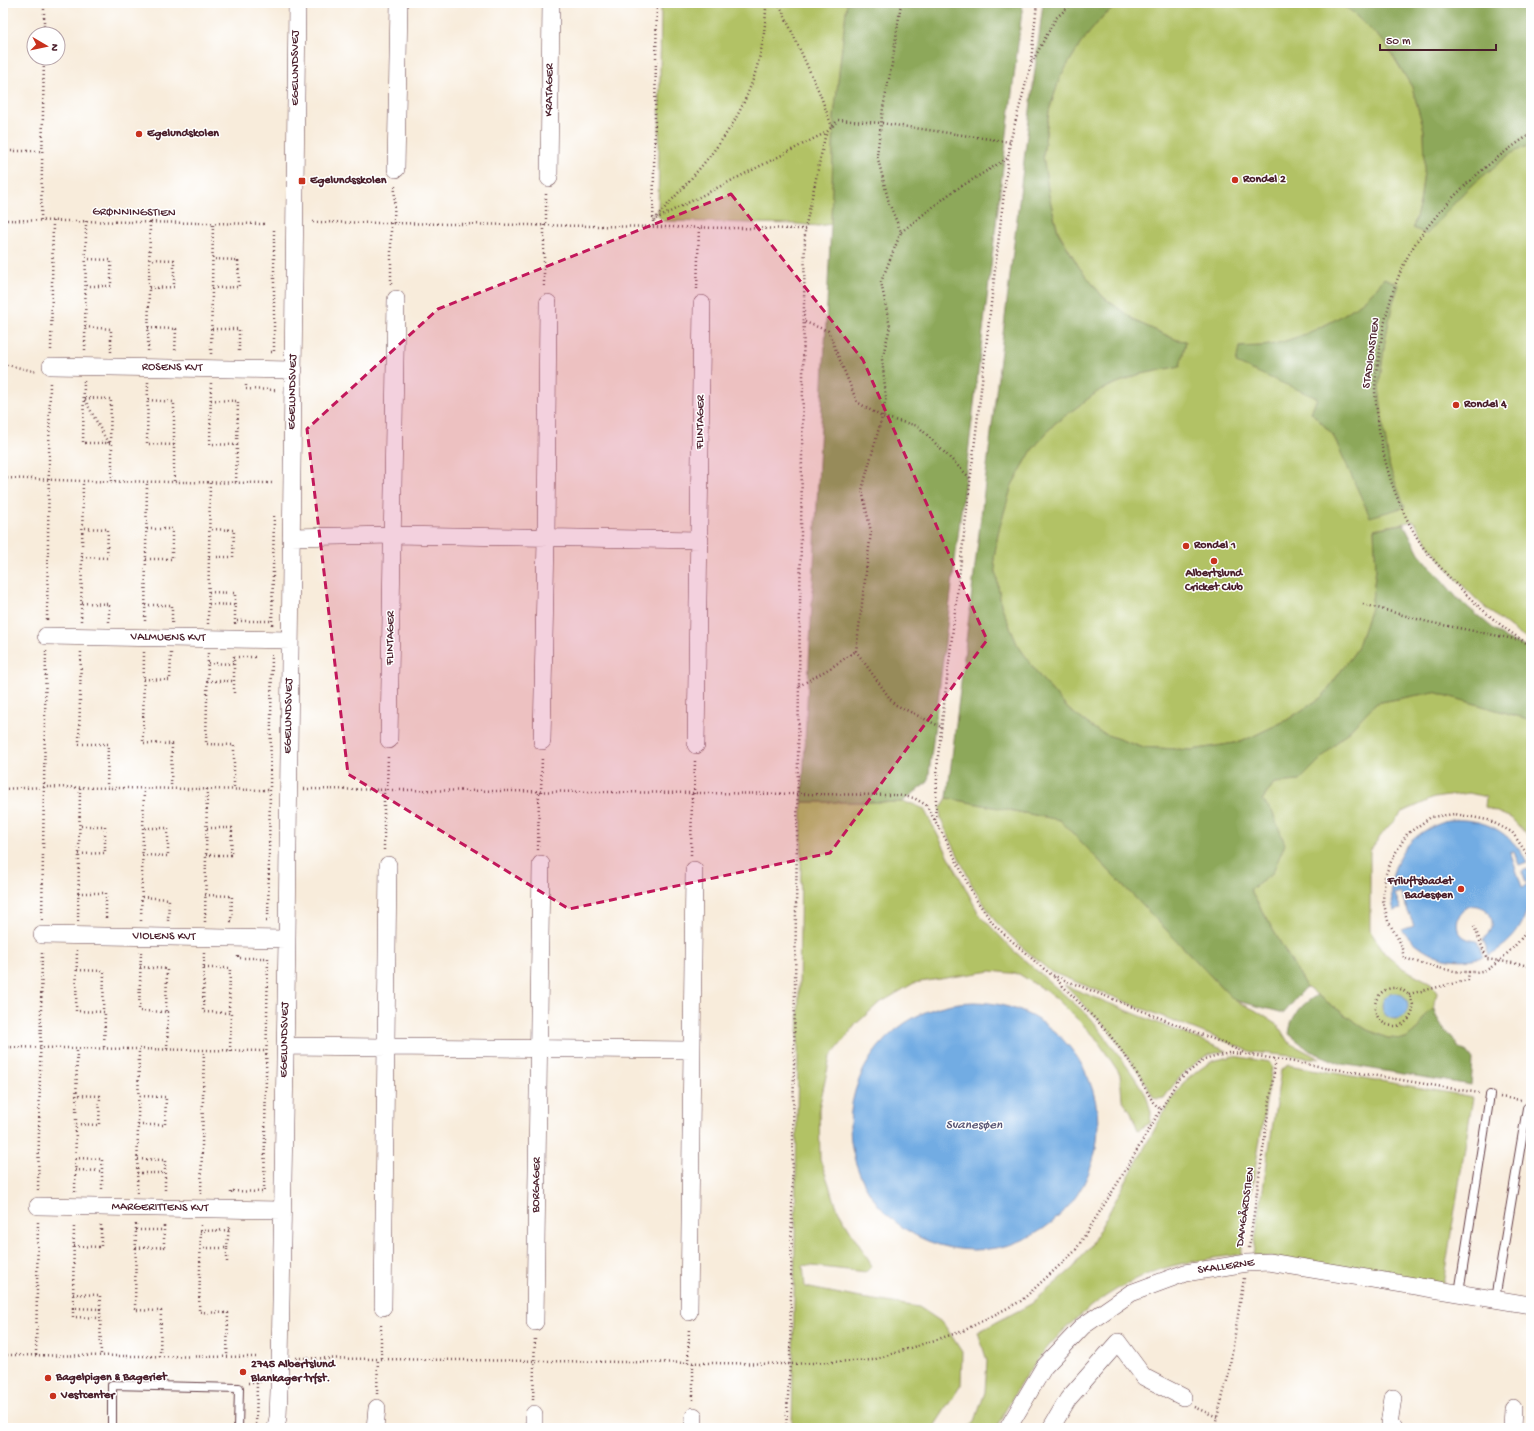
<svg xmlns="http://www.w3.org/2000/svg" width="1534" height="1431" viewBox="0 0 1534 1431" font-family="'Gochi Hand',sans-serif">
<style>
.green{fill:#b2c265;stroke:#7e7048;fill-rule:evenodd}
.forest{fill:#8da85a;stroke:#6c6442}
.water{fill:#72ace3;stroke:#5e6687}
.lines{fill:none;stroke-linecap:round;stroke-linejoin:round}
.service-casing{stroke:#643e45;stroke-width:10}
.minor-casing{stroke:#643e45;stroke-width:18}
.path{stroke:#643e45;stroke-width:2.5;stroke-dasharray:1 3;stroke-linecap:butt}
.service{stroke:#fff;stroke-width:8}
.minor{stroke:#fff;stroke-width:17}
.marked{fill:#c2185b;fill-opacity:0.2;stroke:#c2185b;stroke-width:3;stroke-dasharray:8 5;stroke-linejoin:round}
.poi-dot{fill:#c8321e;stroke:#fff;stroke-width:1.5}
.labels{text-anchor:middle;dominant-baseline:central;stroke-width:3;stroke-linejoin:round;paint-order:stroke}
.street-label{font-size:12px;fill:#4a1f2b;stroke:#fff}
.poi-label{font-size:12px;font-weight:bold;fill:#4a1f2b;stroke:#fff;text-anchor:start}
.water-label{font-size:13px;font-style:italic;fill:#5a5775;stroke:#fff}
</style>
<rect width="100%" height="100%" fill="#fff"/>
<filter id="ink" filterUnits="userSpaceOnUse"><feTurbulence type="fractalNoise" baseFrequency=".025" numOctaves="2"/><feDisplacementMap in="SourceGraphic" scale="8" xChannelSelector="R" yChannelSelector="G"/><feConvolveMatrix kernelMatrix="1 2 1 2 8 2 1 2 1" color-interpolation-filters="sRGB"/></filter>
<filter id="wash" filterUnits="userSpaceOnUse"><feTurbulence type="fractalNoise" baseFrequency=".012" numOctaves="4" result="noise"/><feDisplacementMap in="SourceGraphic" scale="16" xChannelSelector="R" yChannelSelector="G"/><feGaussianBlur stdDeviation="0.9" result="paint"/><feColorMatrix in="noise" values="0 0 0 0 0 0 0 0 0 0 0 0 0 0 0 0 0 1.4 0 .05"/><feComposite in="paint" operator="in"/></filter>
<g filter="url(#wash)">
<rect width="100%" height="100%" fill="#f8ecdb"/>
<path class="green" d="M661 3H847L834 117 831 224 818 226 796 224 664 221 658 216Z
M1121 3H1338L1351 11 1385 43 1412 87 1424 130 1425 164 1420 203 1413 228 1426 234 1466 190 1510 154 1531 144V642C1484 612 1442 569 1414 521L1374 529 1376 569 1371 608 1357 649 1322 697 1287 720 1241 742 1192 750 1141 747 1099 732 1068 709 1040 677 1017 644 1001 605 994 559 998 533 1012 485 1032 450 1054 424 1100 390 1137 375 1180 366 1186 341 1177 340 1137 322 1103 297 1079 267 1058 231 1049 196 1043 156 1049 111 1060 77 1081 43 1103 16ZM1384 278 1399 285 1393 302 1385 340 1379 387 1383 424 1390 469 1405 507 1352 475 1333 435 1311 412 1317 398 1239 347C1249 346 1260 347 1270 345 1308 337 1362 311 1384 278Z
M1434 692 1531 720V839L1511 818 1485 807 1486 797 1469 793 1434 798 1403 812 1386 829 1370 850V931L1386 954 1404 969 1431 983 1437 993 1434 1009 1426 1014 1417 1030 1406 1039 1387 1038 1364 1028 1306 987 1250 890 1272 874V811L1262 801 1274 783 1299 781 1376 703Z
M947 798 1060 820 1234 1000 1255 1010 1278 1025 1288 1042 1320 1059 1252 1052 1051 972 1023 948 995 921 972 885 941 820 940 809Z
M802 802H902L913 804 924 809 979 914 1013 950 1091 1018 1131 1072 1146 1095 1151 1112 1150 1123 1138 1130 1131 1112 1122 1099 1120 1074 1095 1037 1055 997 1019 974 991 971 914 983 878 1004 856 1024 830 1058 819 1108 820 1159 838 1210 872 1266 866 1272 803 1265 805 1287 855 1297 919 1307 943 1323 962 1352 961 1385 933 1428H792Z
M1064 985 1227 1051C1221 1052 1215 1053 1209 1055 1190 1063 1175 1082 1164 1098L1158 1099 1154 1098 1142 1077 1108 1029Z
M1234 1056 1269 1062 1272 1067 1241 1254C1218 1258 1195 1260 1172 1266 1111 1282 1057 1328 1023 1380 1013 1395 1005 1412 996 1428H967L975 1421 985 1392 987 1361 978 1332 1031 1304 1073 1268 1091 1245 1169 1103 1183 1083 1199 1070 1212 1061Z
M1288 1065 1473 1097 1443 1284 1253 1255 1281 1070Z"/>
<path class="forest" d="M847 3H1023L928 782 902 802H802L831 224 834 117Z
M1043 3H1121L1103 16 1081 43 1060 77 1049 111 1043 156 1049 196 1058 232 1079 267 1103 297 1137 322 1177 340 1186 341 1180 366 1137 375 1100 390 1054 424 1032 450 1012 485 998 533 994 559 1001 605 1017 644 1040 677 1068 709 1099 732 1141 747 1192 750 1241 742 1287 720 1322 697 1357 649 1371 608 1376 569 1374 529 1404 524 1419 553 1458 599 1506 639 1531 649V720L1434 692 1376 703 1299 781 1274 783 1262 800 1272 811 1285 844 1272 874 1250 890 1306 987 1284 1013 1234 1000 1060 820 947 798Z
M1338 3H1531V144L1510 154 1466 190 1427 234 1413 228 1420 203 1425 164 1424 130 1412 87 1385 43 1351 11Z
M1384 278 1399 285 1393 302 1385 340 1379 387 1383 424 1390 469 1405 507 1370 517 1333 435 1311 412 1317 398 1236 363 1239 347C1249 346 1260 347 1270 345 1308 337 1362 311 1384 278Z
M1317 995 1364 1028 1387 1038 1406 1039 1417 1030 1426 1014 1434 1009 1436 1016 1445 1031 1452 1037 1459 1048 1467 1052 1473 1060 1471 1085 1342 1064 1310 1051 1289 1034C1291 1015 1301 1005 1317 995Z"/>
<path class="water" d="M1452 820C1485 818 1511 832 1527 862L1519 865 1514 851 1510 852 1522 887 1527 885 1522 871 1528 869C1534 906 1524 937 1489 955L1483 939C1486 937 1489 935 1490 932 1495 923 1491 910 1481 907 1467 901 1454 915 1458 929 1461 938 1469 940 1477 941L1483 957C1450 965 1425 956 1402 930L1414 926 1400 892 1395 894 1401 909 1394 911C1383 867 1407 830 1452 820Z
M1382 1006a13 13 0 1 1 26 0a13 13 0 1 1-26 0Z
M850 1126a124 124 0 1 1 248 0a124 124 0 1 1-248 0Z"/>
</g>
<g filter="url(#ink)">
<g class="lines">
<g class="service-casing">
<path id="service" d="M1459 1293 1490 1095
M1495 1299 1527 1108
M112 1428V1385L239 1388 238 1428"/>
</g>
<g class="minor-casing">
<path id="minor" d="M396 169 399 3
M549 178 551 3
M51 366 294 370
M291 537 393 535 700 540
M46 636 290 640
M389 740 396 299
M542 741 546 538 548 303
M696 745 702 304
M42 935 287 939
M285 1046 692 1050
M38 1206 282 1210
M383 1307 388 865
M689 1312 694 870
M535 1322 541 864
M1393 1398 1389 1424 1394 1428
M276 1428 278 1417 280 1363 287 939 297 3
M375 1428 377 1408
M534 1428V1414
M693 1428 694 1416
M1008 1428 1044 1367 1083 1326 1131 1293 1185 1273 1247 1263 1269 1262 1531 1305
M1051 1428 1068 1399 1118 1342 1144 1377 1183 1397
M1512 1428 1513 1408"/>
</g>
<path class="path" d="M776 3 782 10 820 94 832 127
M901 3 892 64 883 108 877 155 889 203 901 232 881 282 890 327 882 359 886 397 882 417 862 490 871 532 856 651 894 704 941 727
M44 34V3
M1031 61 1037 3
M1531 134C1489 161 1452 194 1422 234 1398 266 1386 308 1380 348 1379 361 1375 375 1375 389 1375 396 1376 403 1377 411 1381 458 1395 503 1421 544 1426 552 1434 560 1441 568 1468 598 1497 625 1531 646
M3 151H42
M546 194V225
M656 219 827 132
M3 220 266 224
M41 220 44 58
M654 220C677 194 701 169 721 141 750 102 766 51 766 3
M313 222 805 229 825 137 827 132 838 120 881 123 1010 142
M394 223 395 183
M544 225V288
M653 226 657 3
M901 232 952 192 1008 158
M391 284V223
M86 286H111V260L86 259
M149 288 174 287V260L150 259
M212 288 239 287 238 260 213 259
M697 289 699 227
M805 322 828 331 857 402 882 417 918 426 970 478
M85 327 111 329V352
M148 328 176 329 175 353
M212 329H239V353
M51 350 53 221
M85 350 86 221
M148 351 150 222
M271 352H274V229
M211 354 213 223
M3 364 38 372
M84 381 83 443H112V481
M148 382 147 444 174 445V482
M211 383 210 444 237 445 236 483
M246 385V389L276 390V391
M148 400 174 402V445
M211 400 238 401 237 445
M108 443 84 398 111 399 110 443
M3 478 83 481 274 483
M82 557 107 558 108 529 83 528
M209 557H233L234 530 209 529
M146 559H172V529H146
M209 592 235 593V625
M82 603 109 604V622
M209 604 235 605
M1363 604 1428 622 1519 640
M145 605H172V624
M47 620 50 381
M81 621 83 481
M145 621 147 482
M237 621H272
M208 624 210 483
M272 625 274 516
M81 652 79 744H108L107 787
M144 652 143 743 172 744 171 788
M208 653 206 744 234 745V789
M234 657H256
M208 663 234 664
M144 679 170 680 171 653
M207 681H234
M799 686 832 667 856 651
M234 693V654
M3 789 44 787 268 790
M304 789 896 795 914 798 926 805 945 838 975 898 994 925 1039 965 1052 975 1223 1043 1246 1054 1479 1093
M387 790 388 755
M541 792 542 757
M694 794 695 761
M935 820 938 756 1010 142 1031 64 1056 18 1073 3
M384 850V790
M538 850 539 792
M79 854 105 853V826H80
M142 855 168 856V828H143
M206 855H231L232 828H206
M691 855 692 794
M1531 860 1512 832 1488 820 1455 814 1431 817 1407 834 1393 857 1385 876 1383 900 1388 921 1401 944 1404 958C1428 965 1461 977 1486 970 1493 968 1518 944 1522 937 1526 933 1528 926 1531 921
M78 893H106V921
M205 895 232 896 231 921H233
M142 897 169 899 168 921
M42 920 46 651
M78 921 80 788
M141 921 144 788
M266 921H268L272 654
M205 922 207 789
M1474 926 1487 959 1531 966
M77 950 76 1011 105 1012 104 1049
M141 952 139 1011 168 1012 167 1050
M204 953 203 1012 231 1013 230 1051
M140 967 167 969 166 1011
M204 968H230L229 1012
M77 970 104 971 103 1012
M1054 977 1106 1030 1132 1065 1153 1102 1161 1110
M1375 1007a19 19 0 1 1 38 0a19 19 0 1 1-38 0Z
M1409 994 1468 980 1469 971
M3 1047 266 1051
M1500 1097 1521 1100
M76 1124 99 1125 100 1096 76 1095
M138 1125H165L166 1097 139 1096
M75 1158 102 1159V1191
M138 1159 165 1160V1192
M75 1170 102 1171
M137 1173H165
M38 1190 42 951
M75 1192 77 1048
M137 1193 139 1049
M231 1193V1191L264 1192 268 958H238V954
M201 1194 204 1050
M74 1223 73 1308 100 1309 101 1356
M136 1224 135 1310 161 1311 160 1356
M201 1225 199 1312 228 1313 227 1356
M136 1230H164
M200 1231 229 1230
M74 1246 101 1247V1222
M136 1248 164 1247V1223
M200 1248H227V1262
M227 1248 229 1226
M1249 1248 1276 1058
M73 1294 100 1295V1309
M73 1308V1317L100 1318
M3 1355 256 1357
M36 1355 38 1221
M296 1358 790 1364 873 1360 963 1331 1021 1301 1075 1251 1119 1181 1178 1080 1204 1060 1229 1053 1244 1054
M381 1358V1323
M688 1363 689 1327
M248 1383H257
M377 1394 378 1358
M533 1400 535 1337
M693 1400V1363
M1194 1407 1217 1417
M256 1428 257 1383 264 1380
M786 1428 790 1364 805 229
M1214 1428 1228 1377 1244 1278"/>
<use href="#service" class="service"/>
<use href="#minor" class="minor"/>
</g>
</g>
<path class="marked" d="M731 194 863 360 987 640 830 853 569 909 348 774 307 429 438 309Z"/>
<g class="poi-dot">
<circle cx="139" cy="134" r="4"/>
<circle cx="1235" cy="180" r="4"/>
<rect x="298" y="177" width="8" height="8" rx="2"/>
<circle cx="1456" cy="405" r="4"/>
<circle cx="1186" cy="546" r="4"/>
<circle cx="1214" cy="561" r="4"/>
<circle cx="1461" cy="889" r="4"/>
<circle cx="243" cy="1372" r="4"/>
<circle cx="48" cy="1378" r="4"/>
<circle cx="53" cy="1396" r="4"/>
</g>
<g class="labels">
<g class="street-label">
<text transform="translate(296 68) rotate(-90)">EGELUNDSVEJ</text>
<text transform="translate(550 90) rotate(-89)">KRATAGER</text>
<text transform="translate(134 213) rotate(1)">GRØNNINGSTIEN</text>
<text transform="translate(1372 353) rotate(-82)">STADIONSTIEN</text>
<text transform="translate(172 368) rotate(1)">ROSENS KVT</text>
<text transform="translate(293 392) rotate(-89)">EGELUNDSVEJ</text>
<text transform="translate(701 422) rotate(-89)">FLINTAGER</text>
<text transform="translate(168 638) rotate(1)">VALMUENS KVT</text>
<text transform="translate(391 638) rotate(-89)">FLINTAGER</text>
<text transform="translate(289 716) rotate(-89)">EGELUNDSVEJ</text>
<text transform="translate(164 937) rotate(1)">VIOLENS KVT</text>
<text transform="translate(285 1040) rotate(-89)">EGELUNDSVEJ</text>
<text transform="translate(537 1185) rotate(-89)">BORGAGER</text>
<text transform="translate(1246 1207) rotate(-82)">DAMGÅRDSTIEN</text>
<text transform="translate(160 1208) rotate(1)">MARGERITTENS KVT</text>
<text transform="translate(1226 1267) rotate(-8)">SKALLERNE</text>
</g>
<g class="poi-label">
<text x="147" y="134">Egelundskolen</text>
<text x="1243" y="180">Rondel 2</text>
<text x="310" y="181">Egelundsskolen</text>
<text x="1464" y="405">Rondel 4</text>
<text x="1194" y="546">Rondel 1</text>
<text x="1214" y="574" text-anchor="middle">Albertslund<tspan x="1214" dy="14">Cricket Club</tspan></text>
<text x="1453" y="882" text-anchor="end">Friluftsbadet<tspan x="1453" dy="14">Badesøen</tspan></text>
<text x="251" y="1365">2745 Albertslund<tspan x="251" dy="14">Blankager trfst.</tspan></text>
<text x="56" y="1378">Bagelpigen &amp; Bageriet</text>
<text x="61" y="1396">Vestcenter</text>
</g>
<g class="water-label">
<text x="974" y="1125">Svanesøen</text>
</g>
</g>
<rect width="1534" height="1431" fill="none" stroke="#fff" stroke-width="16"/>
<g transform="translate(46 46) rotate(99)"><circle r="19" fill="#ffffff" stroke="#b7a5aa"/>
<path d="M0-3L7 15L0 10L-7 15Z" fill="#c8321e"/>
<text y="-6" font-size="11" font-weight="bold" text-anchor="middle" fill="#4a1f2b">N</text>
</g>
<path d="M1380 44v6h116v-6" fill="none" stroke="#4a1f2b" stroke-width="2"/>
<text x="1386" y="44" font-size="12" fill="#4a1f2b" stroke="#ffffff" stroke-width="3" paint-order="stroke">50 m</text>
</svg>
